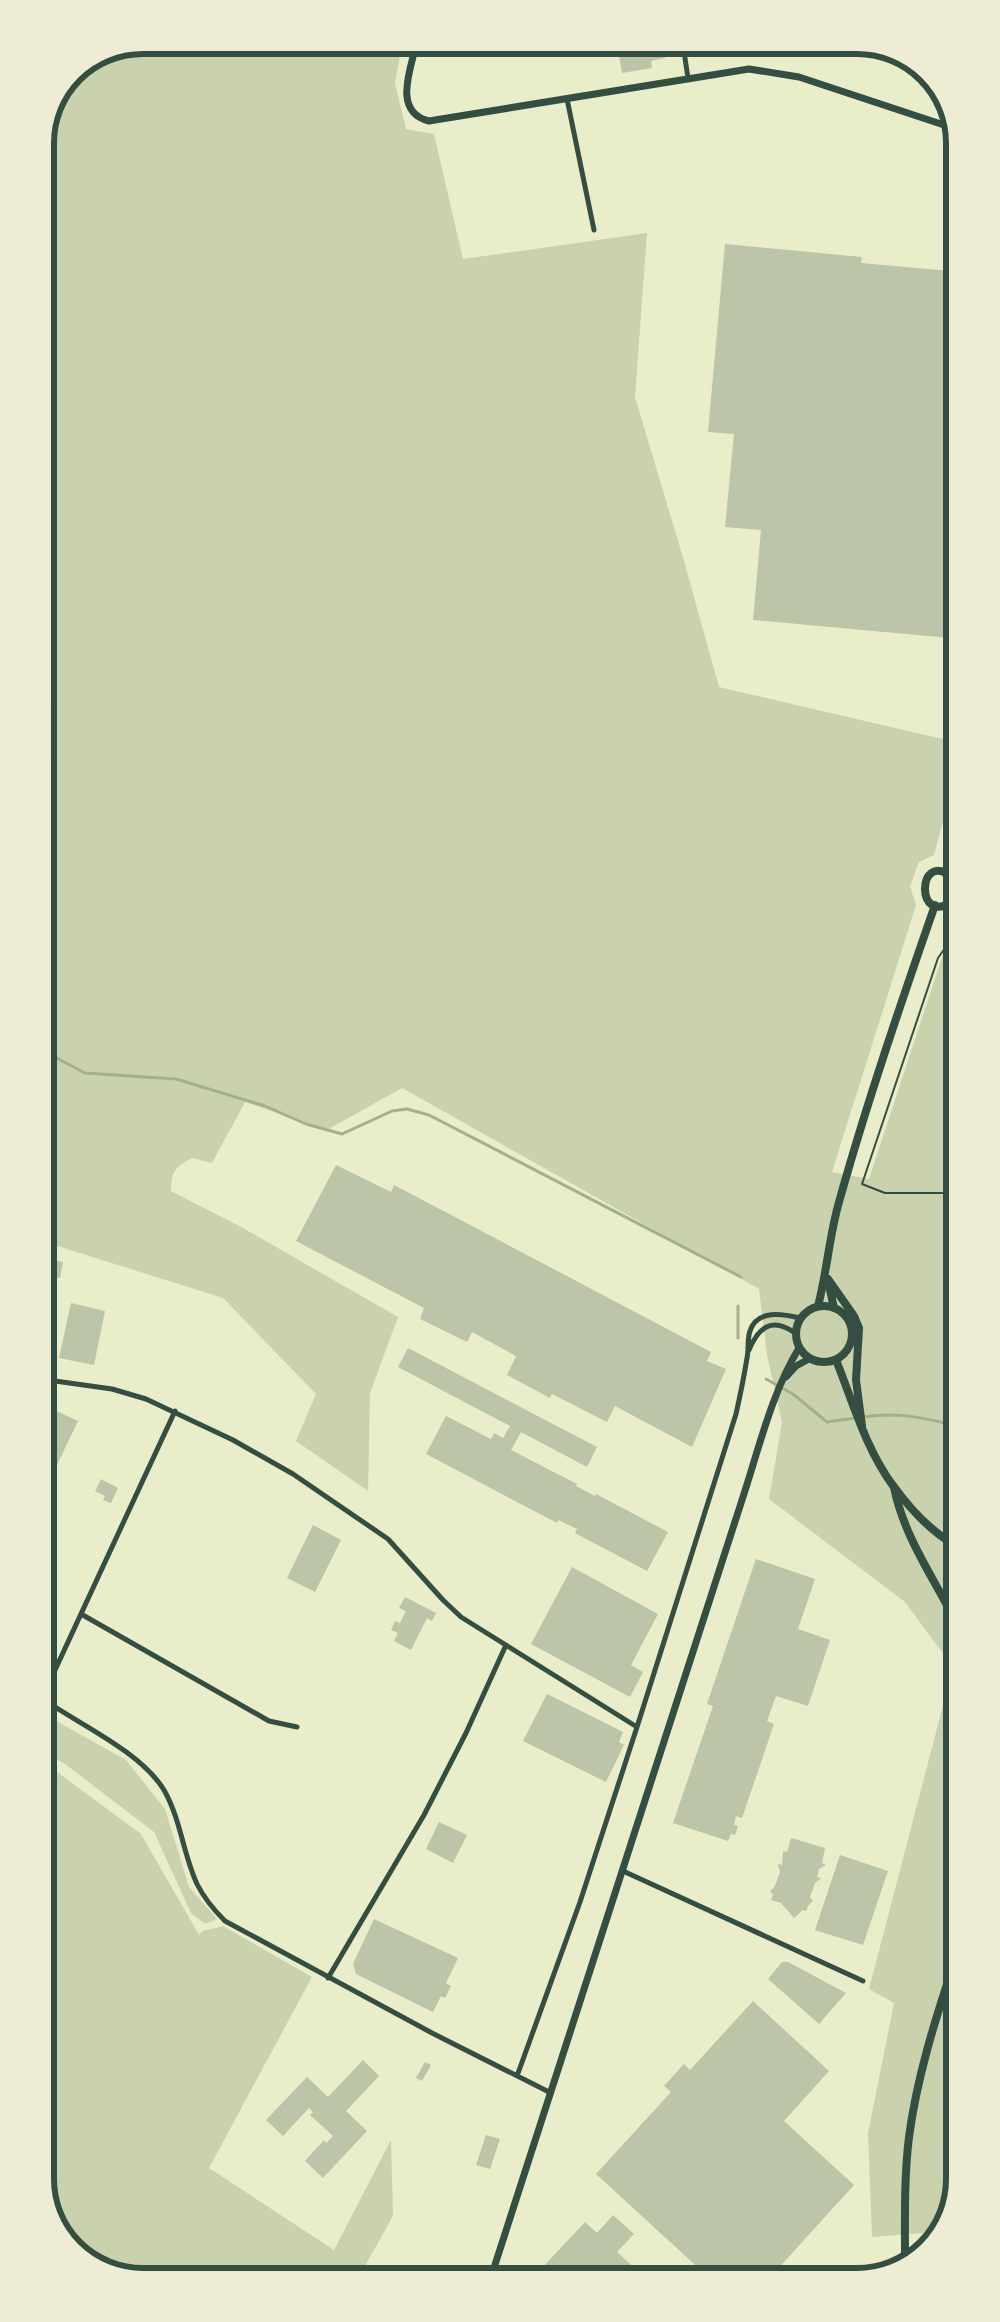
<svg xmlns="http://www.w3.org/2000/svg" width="1000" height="2322" viewBox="0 0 1000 2322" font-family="'Fira Sans Condensed',sans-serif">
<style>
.green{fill:#cad2ad}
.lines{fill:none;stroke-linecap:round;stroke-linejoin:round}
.stream{stroke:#a3b18a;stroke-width:3}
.building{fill:#bcc5a7}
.path{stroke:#344e41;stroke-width:2}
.minor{stroke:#344e41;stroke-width:5}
.secondary{stroke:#344e41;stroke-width:7}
.primary{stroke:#344e41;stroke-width:8}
.trunk{stroke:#344e41;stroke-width:8}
.rim{fill:none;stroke:#344e41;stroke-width:6}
</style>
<rect width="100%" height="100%" fill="#e9edc9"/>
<path class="green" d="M143 45H402L395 83 406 129 434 134 463 259 647 233 635 397 684 561 719 687 951 741 952 788 934 855 919 862 910 886 916 905 832 1172 869 1179 944 951 952 947 955 2179 937 2232 872 2237 868 2133 894 2003 869 1989 953 1667 905 1602 769 1499 782 1422 767 1355 759 1289 402 1088 327 1130 245 1102 212 1163 192 1158C175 1167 171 1171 171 1191L243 1228 398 1317 370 1393 368 1491 296 1441 316 1394 223 1298 48 1243 45 137 53 105 74 73 106 52Z
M49 1717 126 1760 165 1809 189 1887 217 1919 205 1924 191 1913 154 1832 65 1764 49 1754Z
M49 1766 141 1834 199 1935 203 1931 223 1926 312 1977 209 2168 334 2250 391 2140 393 2216 366 2264 370 2275 136 2277 83 2257 50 2210Z"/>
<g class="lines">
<path class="stream" d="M47 1053 85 1073 176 1079 265 1106 306 1124 342 1134 392 1111 407 1109 429 1115 741 1277
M738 1306V1338
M766 1379 793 1394 827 1422 856 1418
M863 1417C896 1412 921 1417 953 1425"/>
</g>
<path class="building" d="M617 45H663L665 58 651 61 652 68 622 73Z
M725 244 862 257 861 263 950 271V638L753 620 761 530 725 527 734 434 708 432Z
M336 1165 391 1192 394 1185 711 1352 707 1361 726 1369 692 1447 615 1406 607 1422 552 1394 550 1398 507 1375 516 1356 472 1332 467 1342 420 1319 424 1308 296 1241Z
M48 1259 63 1262 60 1278 48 1276Z
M71 1303 105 1311 94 1365 59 1358Z
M408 1348 597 1447 587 1467 521 1432 511 1450 577 1484 576 1486 595 1496 596 1494 668 1532 647 1571 575 1533 577 1529 558 1520 557 1523 426 1454 446 1416 491 1439 494 1433 503 1438 510 1426 398 1367Z
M48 1407 78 1421 56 1467 48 1463Z
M101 1479 118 1488 111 1503 103 1500 105 1496 95 1491Z
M313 1525 341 1540 315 1592 287 1578Z
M756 1559 815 1579 798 1629 830 1640 808 1706 776 1696 767 1721 774 1724 742 1818 736 1816 734 1825 738 1826 735 1835 731 1834 728 1841 673 1823 713 1706 707 1704Z
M572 1567 658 1614 631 1665 643 1672 630 1697 531 1644Z
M405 1597 436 1613 432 1621 427 1618 411 1650 394 1641 398 1633 391 1630 395 1621 400 1623 406 1611 399 1608Z
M547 1694 623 1732 619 1742 624 1745 606 1782 523 1741Z
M439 1822 467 1835 453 1863 426 1849Z
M791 1838 825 1848 822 1863 826 1865 819 1869 817 1877 821 1878 815 1883 810 1897 813 1901 808 1906 806 1911 803 1910 794 1918 781 1903 771 1900 773 1894 770 1891 775 1886 780 1872 778 1864 782 1865 783 1851 787 1852Z
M840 1855 888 1871 863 1945 815 1930Z
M374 1919 458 1958 446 1983 451 1986 445 1998 441 1996 433 2012 356 1974 353 1964Z
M782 1962H788L846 1993 819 2024 768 1979Z
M753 2001 829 2071 784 2121 854 2185 774 2273H704L596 2174 671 2092 664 2086 684 2064 690 2070Z
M363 2060 379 2076 346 2111 367 2131 323 2178 305 2161 324 2140 326 2143 333 2136 310 2115 313 2112 309 2108 283 2136 266 2120 307 2077 328 2097Z
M425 2062 431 2065 422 2081 416 2078Z
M486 2135 500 2139 490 2169 476 2165Z
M613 2215 634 2234 617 2252 640 2273 549 2274 542 2268 585 2222 597 2233Z"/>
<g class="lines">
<path class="path" d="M952 944 945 948 938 958 862 1184 885 1193H944L953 1196"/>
<path class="minor" d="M683 45 688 78
M567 99 594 230
M749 1350C759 1326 773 1317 795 1333
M48 1380 112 1389 146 1399 233 1440 293 1474 388 1539 443 1600 461 1617 637 1727
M81 1614 269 1721 297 1727
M49 1683 175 1411
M49 1701 52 1705C87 1728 142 1754 164 1790 181 1820 183 1854 197 1884 204 1898 214 1910 225 1921L432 2033 551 2093
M623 1871 863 1981
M328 1978 424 1815 466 1733 506 1645
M517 2076 580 1902 637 1727 736 1414C740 1396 744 1377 747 1358 749 1349 747 1339 750 1331 757 1309 783 1314 800 1318"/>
<path class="secondary" d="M416 45C410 71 393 112 429 121L749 69 799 77 950 127
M786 1377 796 1366 809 1359
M492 2274 742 1500C759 1449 771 1394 799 1348"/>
<path class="primary" d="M945 873 952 852
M952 877C916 849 916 928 952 901
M828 1279 854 1316 859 1328 856 1380 862 1426
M828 1281 834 1308
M796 1334a28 28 0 1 1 56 0a28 28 0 1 1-56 0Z
M818 1306C827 1272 829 1237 839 1202 867 1102 901 1003 935 905
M836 1360C853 1402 866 1450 894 1487"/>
<path class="trunk" d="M894 1487C903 1534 932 1576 954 1618
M895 1488C911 1510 930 1530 953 1544
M905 2260C905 2219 904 2177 909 2137 917 2077 935 2020 954 1963"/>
</g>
<path d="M0 0H1000V2322H0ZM143 54H857A89 89 0 0 1 946 143V2179A89 89 0 0 1 857 2268H143A89 89 0 0 1 54 2179V143A89 89 0 0 1 143 54Z" fill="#eeecd3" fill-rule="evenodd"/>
<path class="rim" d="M143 54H857A89 89 0 0 1 946 143V2179A89 89 0 0 1 857 2268H143A89 89 0 0 1 54 2179V143A89 89 0 0 1 143 54Z"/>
</svg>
